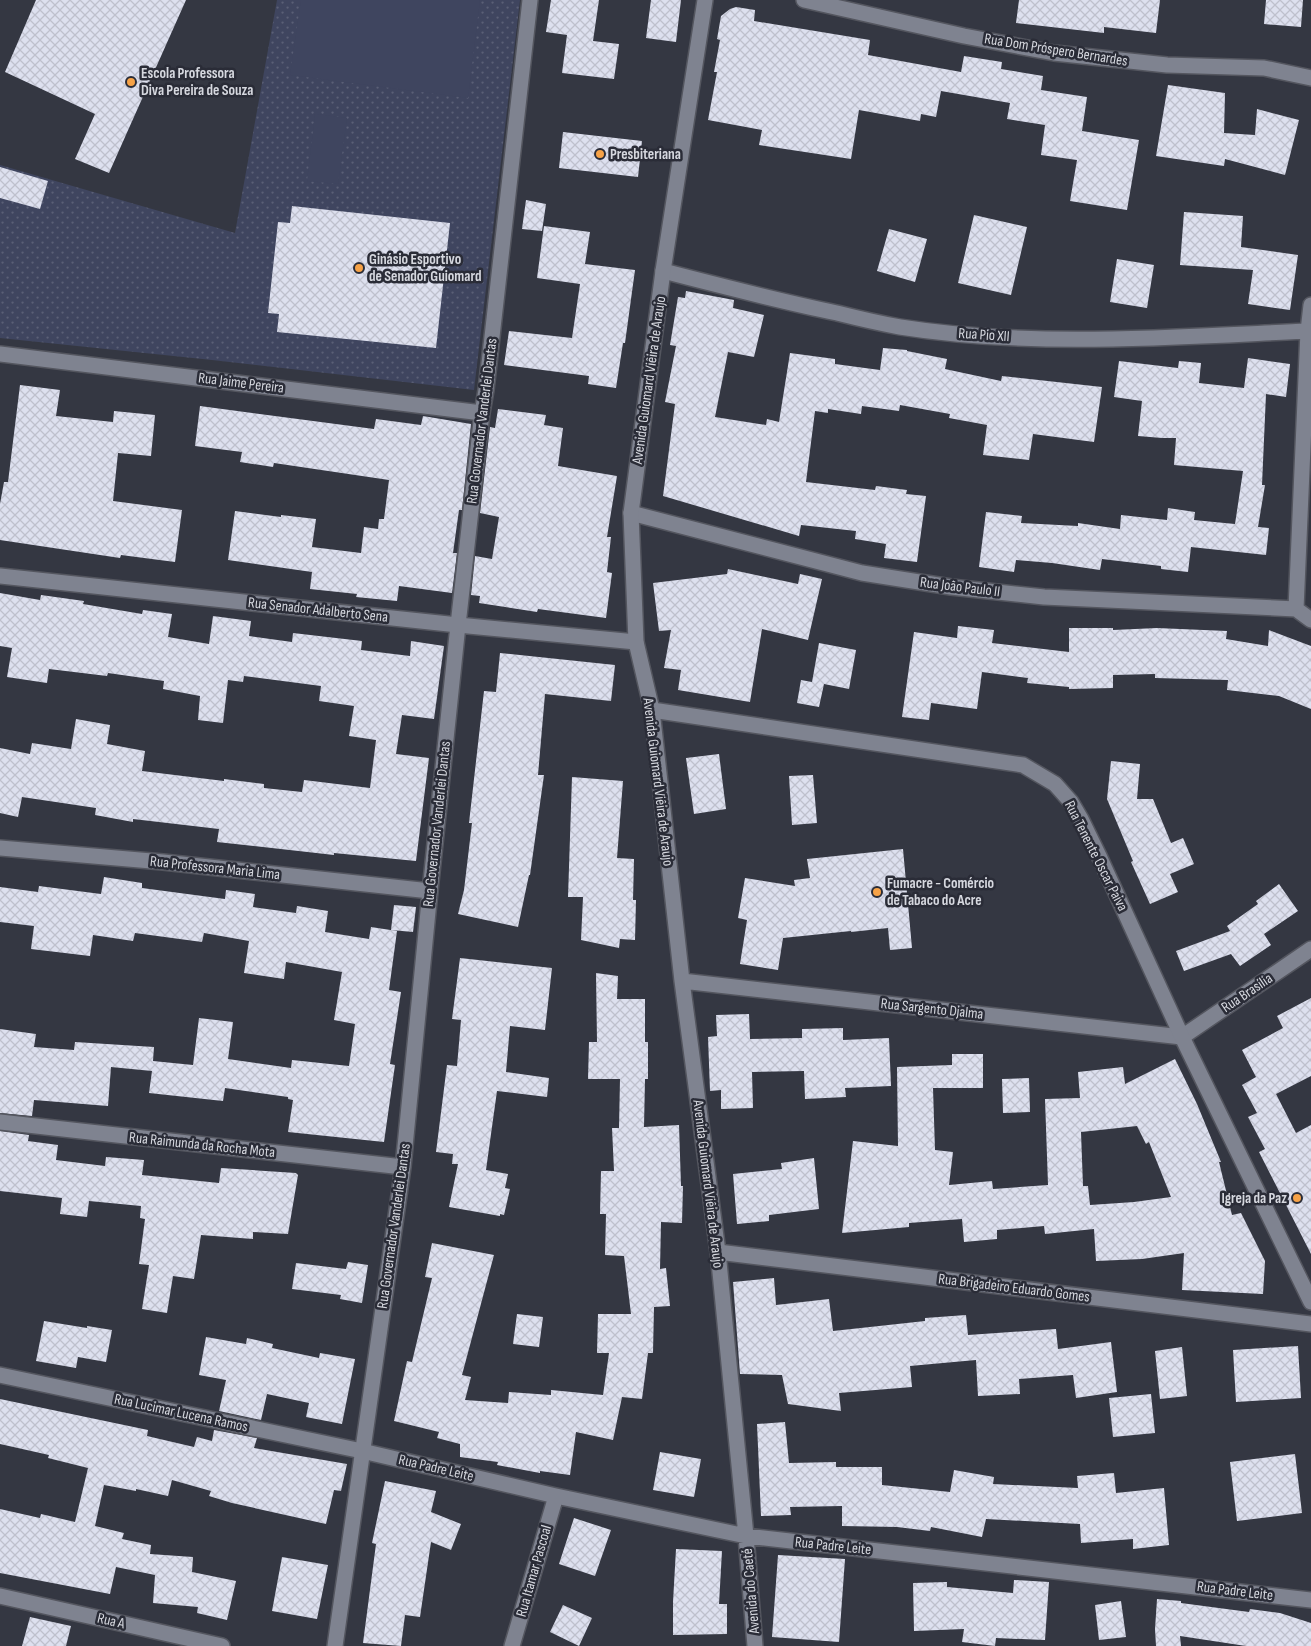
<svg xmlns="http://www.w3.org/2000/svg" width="1311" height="1646" viewBox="0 0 1311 1646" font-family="'Sofia Sans Condensed',sans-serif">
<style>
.green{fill:url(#green-dots)}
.pitch{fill:#3f455f}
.building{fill:url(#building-cross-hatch);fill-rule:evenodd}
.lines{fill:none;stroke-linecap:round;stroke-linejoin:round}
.street-casing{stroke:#54565f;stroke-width:18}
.secondary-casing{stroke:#54565f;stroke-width:18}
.street{stroke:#7f8390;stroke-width:15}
.secondary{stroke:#7f8390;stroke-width:15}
.poi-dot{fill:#f6a247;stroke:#2a2c37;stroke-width:2}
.labels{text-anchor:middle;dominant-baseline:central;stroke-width:5;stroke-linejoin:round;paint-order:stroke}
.street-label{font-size:15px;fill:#d6d8df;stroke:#2a2c37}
.poi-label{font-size:15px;font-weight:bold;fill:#d6d8df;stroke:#2a2c37;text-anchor:start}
</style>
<defs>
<pattern id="green-dots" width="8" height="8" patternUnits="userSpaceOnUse" patternTransform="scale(1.25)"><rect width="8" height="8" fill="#3f455f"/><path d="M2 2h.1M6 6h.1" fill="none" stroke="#5a5f76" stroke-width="1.8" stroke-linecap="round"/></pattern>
<pattern id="building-cross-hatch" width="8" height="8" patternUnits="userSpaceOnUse" patternTransform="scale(1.25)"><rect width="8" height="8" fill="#dde0ef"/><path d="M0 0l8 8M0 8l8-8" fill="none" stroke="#bec0cd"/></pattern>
</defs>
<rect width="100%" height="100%" fill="#343742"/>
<path class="green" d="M277 0H520L474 390 212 360 0 338V165L235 233Z"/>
<path class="pitch" d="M301 0H480L468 98 290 75Z
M315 114 347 118 338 184 307 181Z"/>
<path class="building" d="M36 0H186L109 173 75 159 95 114 5 72Z
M551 0H599L593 41 619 44 614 79 562 73 567 35 546 32Z
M651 0H681L676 42 646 38Z
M1019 0H1160L1156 33 1104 27V33L1016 23Z
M1266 0H1303L1301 27 1264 24Z
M736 7 755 10 754 21 870 40 868 55 961 72 964 56 1002 62 1001 69 1043 76 1041 90 1087 97 1082 131 1139 140 1127 210 1070 201 1077 160 1041 155 1045 125 1007 119 1010 103 941 91 936 117 921 114 920 121 859 110 851 159 759 145 762 130 708 120 717 72H714L720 40 717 39 721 16 730 9Z
M1168 85 1225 93 1224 133 1255 135 1257 109 1299 120 1285 175 1225 159 1224 166 1156 156Z
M563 132 642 141 638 177 559 168Z
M0 167 48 181 40 209 0 198Z
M526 200 546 204 542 231 522 229Z
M292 206 450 223 436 348 277 332 279 314 268 313 278 222 290 223Z
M1184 212 1243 216 1241 247 1298 255 1290 310 1248 304 1253 270 1180 265Z
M974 215 1027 227 1011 295 958 283Z
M544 226 590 232 585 264 635 270 625 343H623L616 388 588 384 589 376 504 365 509 331 572 338 580 284 537 278Z
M889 229 927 239 915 282 877 271Z
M1117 259 1154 265 1147 308 1110 302Z
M686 291 734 300 733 308 764 315 754 357 728 352 715 417 766 425 767 419 779 422 790 353 835 359V364L880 370 883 348 907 350V351L947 359 945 369 1001 381 1002 376 1102 387 1094 442 1033 434 1029 460 983 455 987 425 949 418 950 414 900 405 899 411 862 406 861 414 828 409V413L815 411 806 482 875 490 876 486 907 490 906 494 926 496 917 562 884 558 886 544 855 539 856 531 801 525 799 536 663 496 675 404 665 402 676 346 670 345 678 297 685 298Z
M1248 358 1290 364 1286 397 1266 394 1262 485H1265L1258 527 1269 528 1266 555 1191 547 1188 572 1161 569V566L1102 559 1100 570 1052 563 1016 560 1014 572 979 567 986 512 1022 516 1021 523 1078 526V523L1120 529 1121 515 1167 520 1168 508 1195 512 1194 520 1235 524 1243 471 1174 465 1176 438H1162L1138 436 1142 401 1114 397 1119 361 1178 368 1179 361 1201 363 1199 383 1244 388Z
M20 385 60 390 56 416 113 422 114 411 155 415 151 456 118 453 113 501 182 510 175 562 121 555 120 558 0 540V504L4 482H8Z
M200 406 374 429 376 419 421 425 423 416 471 424 462 510H459L453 553H457L452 593 399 586 397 601 356 597 357 594 310 589 312 572 228 560 235 511 281 517V515L316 519 312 547 361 553 364 527 378 529 379 519H384L389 480 274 463 273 467 240 462 242 452 195 446Z
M498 409 546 415 544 425 563 428 558 466 617 476 607 537H611L607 572 612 573 606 618 538 609 537 612 479 603 480 596 471 595 475 556 492 559 499 517 480 513 490 427 495 428Z
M728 569 798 584 800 574 822 579 808 640 762 629 750 702 678 690 681 670 664 668 671 630 659 631 653 583 727 574Z
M0 593 40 600 41 595 84 601 83 604 142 614 143 610 172 614 168 637 209 644 213 616 251 621 249 636 292 642 293 633 362 641 361 650 410 656 411 641 444 646 434 719 402 715 396 754 429 758 416 861 334 853V855L217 842 219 829 133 819V822L95 815 96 808 22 797 18 817 0 813V748L30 754 32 743 71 749 76 719 110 725 107 744 145 751 142 771 224 781V779L264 784V788L302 792 304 780 370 788 376 740 349 736 354 706 319 701 321 686 244 676 243 682 228 680 223 723 198 720 200 696 163 689 164 681 108 673 107 676 49 669 47 683 7 677 12 648 0 646Z
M958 626 994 630 992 643 1069 652V628H1113V630L1157 628 1227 631 1226 639 1268 646 1269 630 1311 646V709L1279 696 1227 690 1228 680 1155 678V674L1113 675V688L1069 689V687L1027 683 1028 678 982 672 977 709 931 703 929 720 902 717 914 632 957 638Z
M819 643 856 650 849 689 824 684 819 707 797 703 801 680 812 682Z
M500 653 615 665 611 701 545 694 538 775H544L530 875H529L518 927 458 914 464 890 472 823H469L484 691 496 692Z
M719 754 726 809 694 814 686 758Z
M1111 761 1140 764 1137 799H1153L1171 843 1183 838 1194 864 1170 874 1178 892 1150 904 1131 862 1133 861 1107 799Z
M813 775 817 823 792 825 789 776Z
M572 777 623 781 617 858 634 859 633 900H636L635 940 620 939 619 948 581 940 583 897H568Z
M903 849 912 948 890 950 888 928 851 932V931L783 938 778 970 740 964 747 920 738 918 745 878 795 886 794 880 810 878 807 859Z
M104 877 142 883V888L225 899 226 890 255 894 253 907 296 913 297 906 328 911 325 932 369 939 371 927 397 931 389 990 401 992 390 1064 395 1065 384 1142 288 1132 293 1100 288 1099V1097L225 1088 223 1101 149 1093 152 1071 111 1067 108 1106 34 1100 32 1116 0 1113V1029L36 1034 34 1047 74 1050 75 1042 154 1047 153 1061 193 1065 199 1018 233 1022 228 1059 291 1068 292 1060 349 1066 355 1024 334 1020 342 972 286 962 284 979 244 973 249 941 204 933 202 942 135 933 133 941 93 935 90 956 31 949 34 926 0 922V887L38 892 39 886 101 894Z
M1279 884 1298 911 1264 934 1271 945 1240 966 1231 954 1184 971 1176 951 1230 931 1227 926 1258 904 1256 901Z
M394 905 416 907 413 932 391 930Z
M460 958 552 968 545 1030 510 1026 506 1072 549 1078 547 1097 497 1091 486 1170 508 1174 505 1188 510 1189 504 1215 500 1214V1216L449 1207 458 1164H452L453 1154 436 1152 447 1065 457 1066 461 1020 452 1019Z
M596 973 618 976 617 999H645V1042H648V1079H645L644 1127 679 1125 681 1186H683L682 1223 661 1222 660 1269 666 1268 670 1306 654 1307 653 1353H648L642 1399 622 1397 613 1440 576 1432 570 1475 540 1471V1473L497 1465 498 1462 460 1457V1444L437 1438 439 1432 394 1421 407 1361 412 1362 432 1278 425 1277 432 1243 494 1255 462 1375 471 1377 465 1400 508 1403 509 1392 551 1395V1390L603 1395 609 1353H597L598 1314H631L624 1256 605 1255 606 1214H600L601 1171H614L612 1128H619L620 1079H588L589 1042H597Z
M1311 998V1076L1276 1094 1296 1133 1311 1125V1254L1259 1152 1265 1149 1248 1117 1257 1113 1242 1085 1256 1077 1242 1050 1283 1028 1277 1016Z
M749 1014 750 1039 802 1038V1029L843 1028V1040L889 1038 891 1086 845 1088 846 1097 805 1099 804 1071 752 1072 753 1108 721 1109V1090L710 1091 708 1037 717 1036 716 1015Z
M952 1054H983V1088H933L935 1150 953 1152 949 1185 992 1181 993 1189 1048 1185 1045 1099 1080 1098 1078 1072 1123 1067 1125 1084 1175 1059 1197 1104 1221 1162H1219L1232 1215 1241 1213 1265 1261 1263 1294 1182 1290 1184 1253 1142 1259 1096 1261 1094 1229 1045 1234 1044 1226 997 1230V1239L964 1242 962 1219 909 1223V1227L842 1233 853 1141 898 1146 897 1067 952 1065ZM1137 1126 1146 1144 1149 1142 1171 1197 1134 1202 1090 1205 1088 1186H1083L1081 1132Z
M1029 1078 1030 1112 1003 1113 1002 1079Z
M0 1131 29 1135 28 1141 58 1145 56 1160 105 1166 106 1157 144 1160 142 1175 219 1183 221 1168 296 1173 298 1175 288 1234 253 1232V1239L201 1235 194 1279 173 1276 167 1313 142 1309 149 1265 139 1264 145 1219 140 1218 141 1206 89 1201 87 1217 60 1214 62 1198 0 1191Z
M814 1158 819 1209 769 1215V1221L737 1224 733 1174 782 1169 781 1163Z
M348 1262 368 1265 362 1303 340 1299 341 1295 292 1289 296 1263 346 1269Z
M774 1278 776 1305 829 1299 833 1331 925 1321V1318L966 1315 968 1335 1056 1329 1058 1349 1111 1342 1117 1392 1076 1398 1073 1375 1019 1379 1020 1394 978 1396 976 1360 910 1366 912 1387 839 1393 841 1411 788 1404 782 1375 740 1374 733 1282Z
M517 1314 543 1317 539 1347 513 1344Z
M44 1321 87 1328V1326L112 1330 106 1362 78 1357 76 1368 36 1361Z
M206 1337 246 1344 247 1338 273 1344 272 1348 319 1358 320 1353 355 1359 342 1424 306 1417 309 1403 267 1394 261 1420 219 1411 226 1380 199 1375Z
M1298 1346 1301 1398 1236 1402 1233 1350Z
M1182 1347 1187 1396 1160 1399 1155 1351Z
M1151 1394 1155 1433 1113 1437 1109 1398Z
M0 1399 148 1430 147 1436 194 1447 197 1437 212 1441 214 1430 257 1438 254 1448 347 1464 341 1491 334 1490 326 1524 232 1503 209 1496 211 1491 172 1480 168 1496 136 1489V1491L104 1485 95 1526 124 1533 122 1539 151 1545 150 1554 193 1557 192 1572 236 1581 227 1620 197 1613 198 1607 153 1603 155 1575 116 1567 110 1594 0 1573V1509L40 1518 41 1514 75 1522 88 1468 48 1458 49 1455 0 1444Z
M785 1422 789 1463 836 1462V1467H882V1485L950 1492 954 1470 994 1477 993 1484 1078 1488 1077 1476 1114 1473 1116 1493 1164 1488 1169 1545 1133 1549V1539L1081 1543 1080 1524 986 1519 982 1537 931 1527 930 1531 897 1527 842 1526V1506L790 1507 791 1515 761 1516 757 1424Z
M660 1452 701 1459 694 1497 653 1490Z
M1295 1454 1302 1513 1237 1521 1230 1462Z
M385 1481 436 1491 431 1512 461 1524 451 1550 431 1542 420 1617 405 1615 401 1646 363 1643 376 1544 372 1543Z
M574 1518 611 1530 595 1576 559 1564Z
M676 1549 722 1551 719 1604H727V1634L673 1635V1602Z
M778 1555 845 1559 839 1642 772 1637Z
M282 1557 328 1565 317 1619 272 1611Z
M1014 1580 1049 1582 1045 1640 996 1638 995 1646 962 1642 964 1629 914 1631 913 1583 947 1582V1587L1013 1593Z
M1157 1599 1181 1601V1603L1249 1612 1250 1609 1280 1613 1311 1623V1646H1246L1180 1636 1181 1646H1156L1155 1629Z
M1121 1601 1126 1637 1099 1640 1095 1605Z
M563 1605 592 1618 579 1646 550 1632Z
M30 1617 71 1626 66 1646H22Z"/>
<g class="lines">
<g class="street-casing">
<path id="street" d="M804 0 964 36 1054 53 1167 65 1264 68 1311 78
M663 271C721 286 778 301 837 313 857 318 878 323 900 327 1032 348 1175 337 1308 331L1311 333
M0 354 482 413
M631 513 862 573 951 587 1044 597 1296 609 1311 620
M0 576 458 625 636 642
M1296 609 1308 331 1311 305
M652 710 682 981 718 1252 746 1536 755 1646
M0 848 163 862 430 891
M682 981 1182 1037 1311 949
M0 1122 403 1167
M718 1252 1311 1324
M0 1375 362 1451 556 1496 746 1536 1311 1600
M0 1596 222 1646
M335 1646 403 1167 430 891 458 625 482 413 486 390 530 0
M512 1646 556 1496"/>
</g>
<g class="secondary-casing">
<path id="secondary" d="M705 0 663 271 631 513 636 642 652 710 1023 765 1055 784 1071 802 1081 819 1100 858 1182 1037 1311 1302"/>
</g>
<use href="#street" class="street"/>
<use href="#secondary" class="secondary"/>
</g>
<g class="poi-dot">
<circle cx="131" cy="82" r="5"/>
<circle cx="600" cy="154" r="5"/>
<circle cx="359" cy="268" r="5"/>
<circle cx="877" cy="892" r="5"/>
<circle cx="1297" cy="1198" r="5"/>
</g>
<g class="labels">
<g class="street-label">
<text transform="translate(1056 50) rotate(9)">Rua Dom Próspero Bernardes</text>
<text transform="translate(984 335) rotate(4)">Rua Pio XII</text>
<text transform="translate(649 380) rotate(-82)">Avenida Guiomard Viêira de Araujo</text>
<text transform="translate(241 383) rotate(7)">Rua Jaime Pereira</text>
<text transform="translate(482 421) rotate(-83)">Rua Governador Vanderlei Dantas</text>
<text transform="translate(960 587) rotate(7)">Rua João Paulo II</text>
<text transform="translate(318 610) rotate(6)">Rua Senador Adalberto Sena</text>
<text transform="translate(658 782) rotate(83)">Avenida Guiomard Viêira de Araujo</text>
<text transform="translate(437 824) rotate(-84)">Rua Governador Vanderlei Dantas</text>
<text transform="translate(1096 856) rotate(63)">Rua Tenente Oscar Paiva</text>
<text transform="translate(215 868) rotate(6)">Rua Professora Maria Lima</text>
<text transform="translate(1247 993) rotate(-34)">Rua Brasília</text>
<text transform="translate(932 1009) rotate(6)">Rua Sargento Djalma</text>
<text transform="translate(202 1145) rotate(6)">Rua Raimunda da Rocha Mota</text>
<text transform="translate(708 1184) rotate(83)">Avenida Guiomard Viêira de Araujo</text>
<text transform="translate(394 1226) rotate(-82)">Rua Governador Vanderlei Dantas</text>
<text transform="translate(1014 1288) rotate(7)">Rua Brigadeiro Eduardo Gomes</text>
<text transform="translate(181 1413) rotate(12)">Rua Lucimar Lucena Ramos</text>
<text transform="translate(436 1468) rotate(13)">Rua Padre Leite</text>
<text transform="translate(833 1546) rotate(6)">Rua Padre Leite</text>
<text transform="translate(534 1571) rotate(-74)">Rua Itamar Pascoal</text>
<text transform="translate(751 1591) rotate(-95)">Avenida do Caeté</text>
<text transform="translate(1235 1591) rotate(7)">Rua Padre Leite</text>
<text transform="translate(111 1621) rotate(13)">Rua A</text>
</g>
<g class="poi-label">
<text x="141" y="73">Escola Professora<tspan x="141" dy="17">Diva Pereira de Souza</tspan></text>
<text x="610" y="154">Presbiteriana</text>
<text x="369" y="259">Ginásio Esportivo<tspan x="369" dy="17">de Senador Guiomard</tspan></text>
<text x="887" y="883">Fumacre - Comércio<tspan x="887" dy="17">de Tabaco do Acre</tspan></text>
<text x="1287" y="1198" text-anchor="end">Igreja da Paz</text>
</g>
</g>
</svg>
